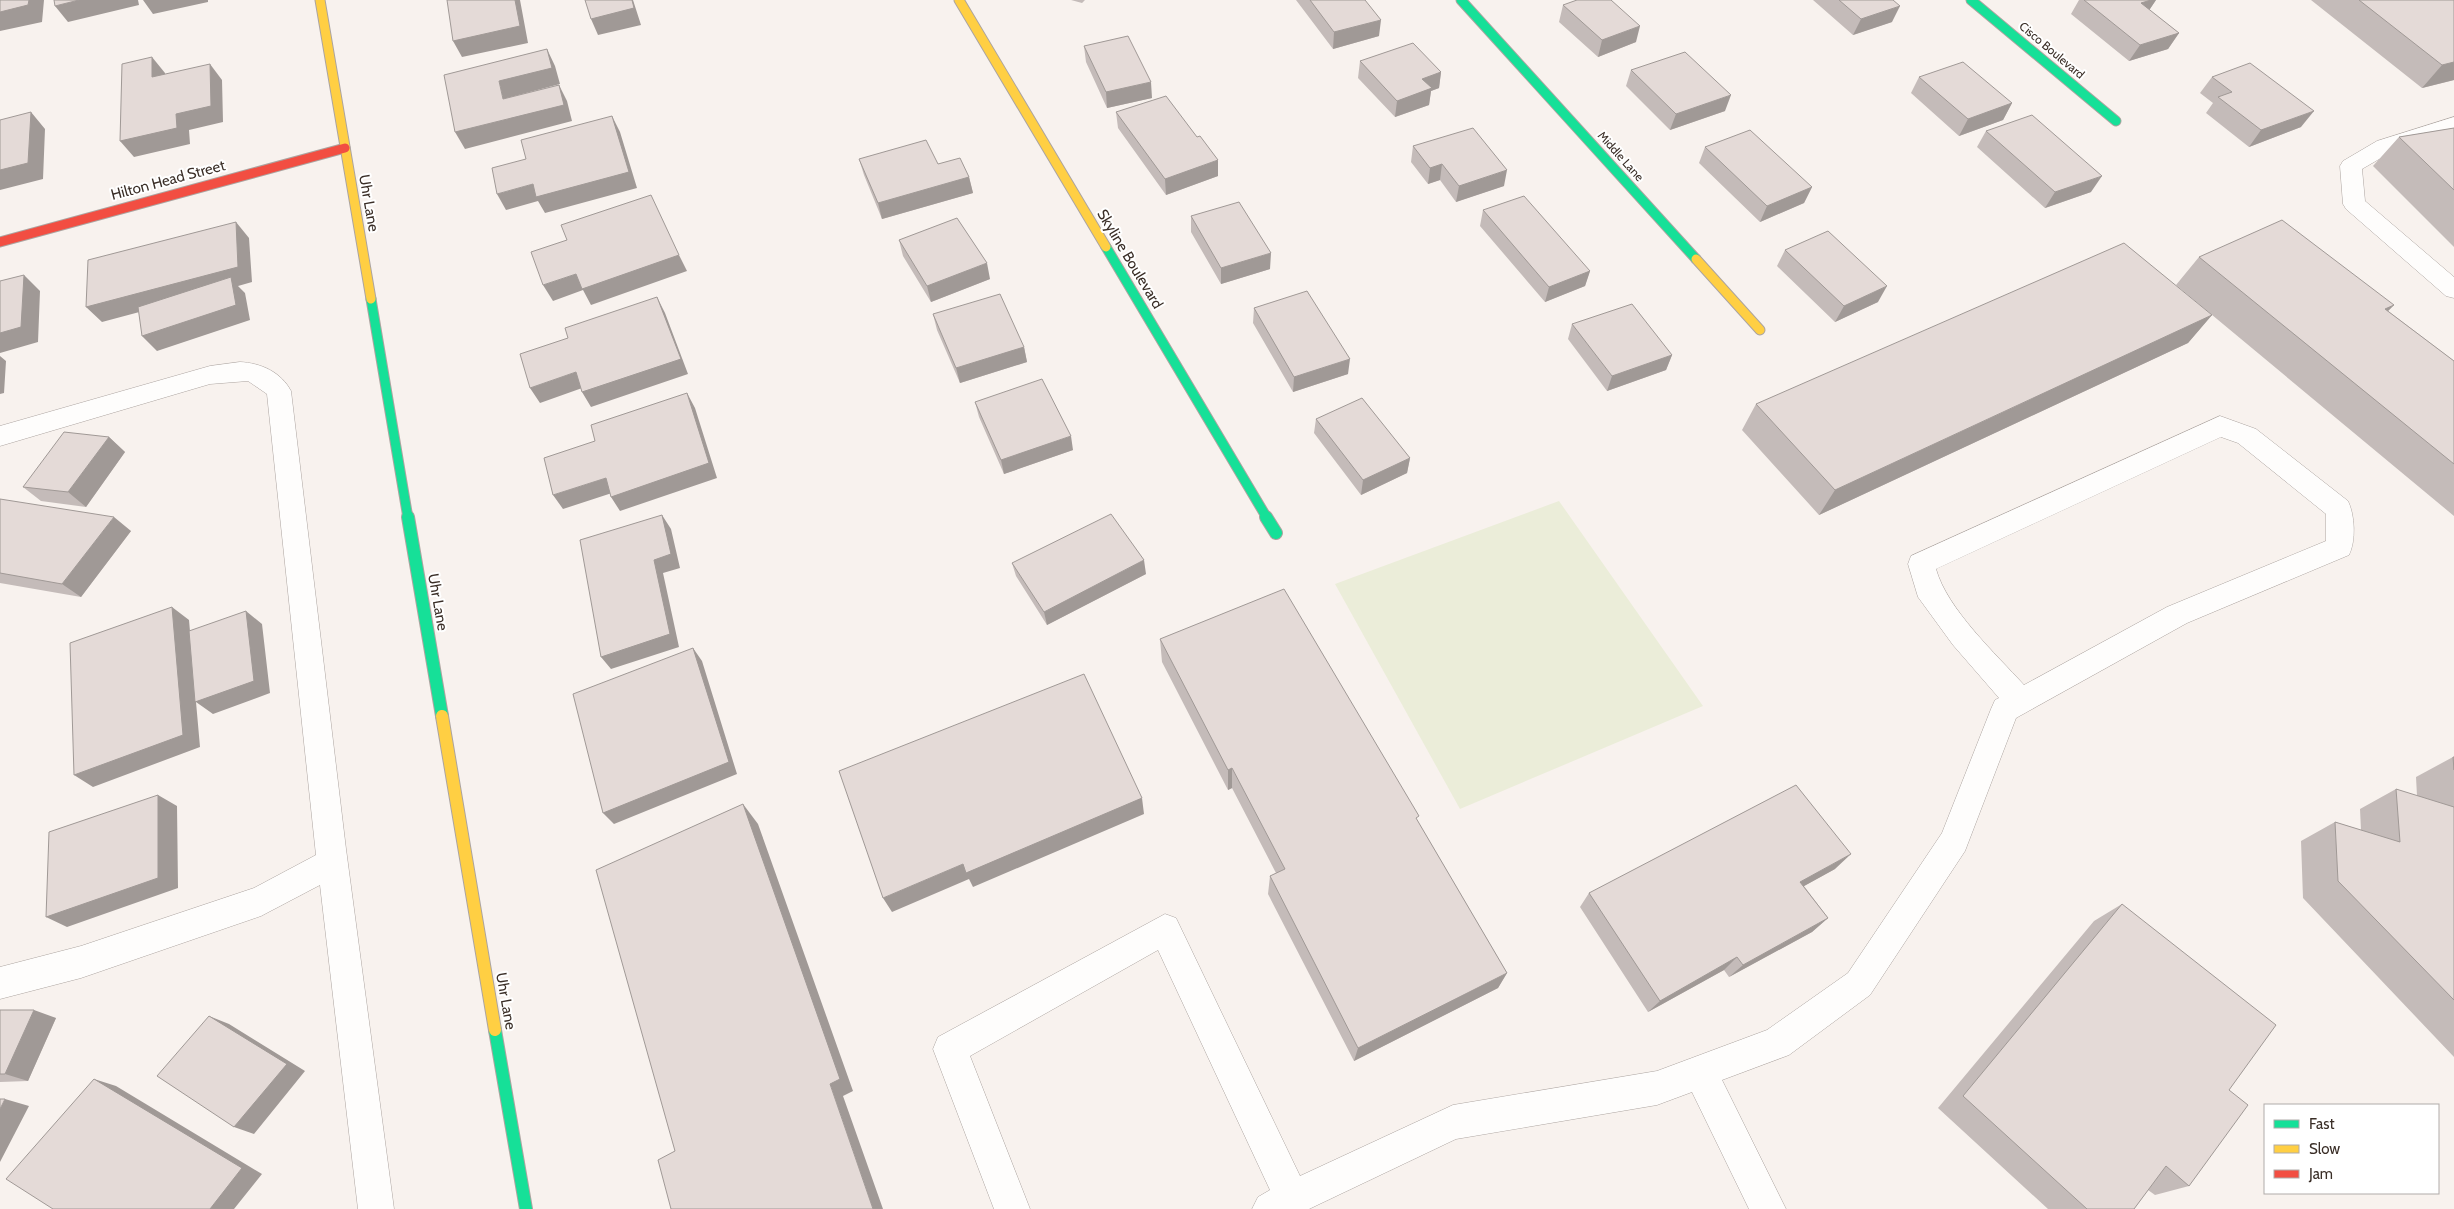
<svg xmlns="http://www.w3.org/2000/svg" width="2454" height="1209" viewBox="0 0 2454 1209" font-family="Cabin,sans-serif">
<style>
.green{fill:#ebedd9}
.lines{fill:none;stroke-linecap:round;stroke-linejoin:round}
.lane-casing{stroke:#aca4a0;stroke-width:1}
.fast-far1-casing{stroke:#aca4a0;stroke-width:11}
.fast-casing{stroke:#aca4a0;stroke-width:14}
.slow-far1-casing{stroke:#aca4a0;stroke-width:11}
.slow-casing{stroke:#aca4a0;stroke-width:14}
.jam-casing{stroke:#aca4a0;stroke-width:11}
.lane{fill:#fefdfc;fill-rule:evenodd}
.fast-far1{stroke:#16e098;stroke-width:9}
.fast{stroke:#16e098;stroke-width:12}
.slow-far1{stroke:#ffcf43;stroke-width:9}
.slow{stroke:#ffcf43;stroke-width:12}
.jam{stroke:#f24e42;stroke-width:9}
.wall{fill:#c4bbb9}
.shaded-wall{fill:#a09996}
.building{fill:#e4dad7;stroke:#a09996}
.labels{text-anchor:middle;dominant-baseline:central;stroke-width:4;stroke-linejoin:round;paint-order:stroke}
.far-street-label{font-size:12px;fill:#3a2e27;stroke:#fff}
.street-label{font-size:15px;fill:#3a2e27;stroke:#fff}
</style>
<rect width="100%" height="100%" fill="#f8f2ee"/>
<path class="green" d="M1559 501 1703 706 1460 809 1335 584Z"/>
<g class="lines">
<g class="lane-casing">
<path id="lane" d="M2454 117V131L2393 151 2362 169 2365 201 2454 277V298L2446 296 2346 209 2343 204 2340 166 2343 161 2377 141Z
M240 362C261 363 281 372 291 391L346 849 394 1209H358L320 885 261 916 81 978 0 999V967L81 946 254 888 316 855 267 394 248 381 210 384 0 446V426L210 366Z
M2220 416 2256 429 2348 501C2355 515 2356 541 2349 555L2187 623 2016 718 1965 851 1870 995 1789 1055 1722 1080 1786 1209H1749L1692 1092 1657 1105 1456 1139 1309 1209H1252L1258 1197 1270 1190 1158 950 970 1056 1030 1209H994L933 1049 938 1037 1165 914 1176 918 1300 1176 1453 1105 1657 1071 1767 1030 1848 973 1942 833 1991 709 1995 700 1999 698 1953 645 1918 597 1908 564 1911 556ZM2221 437 2238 443 2326 514V541L2167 607 2024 685C1996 654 1947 609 1936 569Z"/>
</g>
<g class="fast-far1-casing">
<path id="fast-far1" d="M1461 0 1696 259
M1971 0 2116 121
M1106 247 1267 518
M371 299 408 518"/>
</g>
<g class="fast-casing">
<path id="fast" d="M408 517 442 716
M1266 517 1276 533
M495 1030 526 1209"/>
</g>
<g class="slow-far1-casing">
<path id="slow-far1" d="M320 0 371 299
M959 0 1106 247
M1696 259 1760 330"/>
</g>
<g class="slow-casing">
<path id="slow" d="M442 716 495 1030"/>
</g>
<g class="jam-casing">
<path id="jam" d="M0 242 345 148"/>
</g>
<use href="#lane" class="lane"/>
<use href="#fast-far1" class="fast-far1"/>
<use href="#fast" class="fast"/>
<use href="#slow-far1" class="slow-far1"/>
<use href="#slow" class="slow"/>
<use href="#jam" class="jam"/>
</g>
<path class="wall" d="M1071 0H1085L1082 3Z
M1296 0H1365L1379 36 1333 49Z
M1813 0H1893L1892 22 1853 35Z
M2079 0H2156L2149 10 2179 33 2168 49 2129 61 2071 14Z
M2311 0H2454V80L2422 88Z
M1563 5 1636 42 1598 57 1559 22Z
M1084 46 1152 98 1107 108 1086 62Z
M1360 61 1441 72 1439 88 1431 91 1429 105 1395 117 1358 78Z
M1631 70 1725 111 1670 130 1626 86Z
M1919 77 2012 103 2003 120 1959 136 1911 93Z
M2212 77 2301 127 2249 147 2206 113 2213 103 2200 93Z
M1116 112 1218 176 1166 195 1118 128Z
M2454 128V247L2373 166 2399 137Z
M1986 131 2091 192 2045 208 1977 147Z
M1413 146 1504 186 1456 202 1440 180 1428 184 1411 162Z
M1705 147 1812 187 1804 203 1760 222 1699 163Z
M859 159 938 164 969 177 973 193 882 219 864 175Z
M1483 210 1590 271 1585 286 1545 302 1480 226Z
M1191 216 1270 269 1221 284 1191 232Z
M899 240 990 279 931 302 903 256Z
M1785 250 1878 302 1835 322 1777 266Z
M2199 257 2394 305 2388 311 2454 361V516L2176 285Z
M1254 308 1348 374 1293 392 1253 323Z
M933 314 1024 347 1027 362 960 383 937 330Z
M2212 315 2188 343 1819 515 1742 430 1756 404Z
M1572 324 1672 355 1666 370 1607 391 1568 339Z
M975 402 1073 450 1004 474 979 417Z
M1316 419 1410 458 1407 473 1361 495 1314 433Z
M109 437 125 452 86 507 41 501 23 487Z
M0 499 131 531 81 597 0 583Z
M1012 563 1146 574 1047 625 1016 576Z
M1160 639 1417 820 1507 973 1498 988 1354 1061 1268 894 1270 876 1276 873 1232 788 1228 790 1162 662Z
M2453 757H2454V1057L2303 898 2301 841 2335 822 2361 830 2360 809 2396 789 2417 796 2416 777Z
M1835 869 1804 886 1828 918 1812 932 1729 977 1724 970 1648 1012 1580 907 1589 893Z
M2122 904 2229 1090 2189 1186 2155 1195 2148 1190 2134 1209H2048L1938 1108 2094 921Z
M0 1010 56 1018 28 1081 0 1082Z"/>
<path class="shaded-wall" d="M29 0H44L42 22 0 31V12Z
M79 0H138L139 5 68 22 55 6Z
M143 0H208V2L153 14Z
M515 0H520L528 43 462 57 453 41Z
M632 0H633L641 25 598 35 591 19Z
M2151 0H2156L2146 15 2141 3Z
M1900 6 1892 22 1853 35 1861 19Z
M1381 20 1379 36 1333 49 1334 32Z
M1640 26 1636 42 1598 57 1602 40Z
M2179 33 2168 49 2129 61 2140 45Z
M547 49 555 66 560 84 503 99 499 81Z
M152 57 165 73V93L152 77Z
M2454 62V80L2422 88 2442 65Z
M210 64 222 80 223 122 189 130 190 144 134 157 120 141 176 114Z
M1441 72 1439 88 1431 91 1429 105 1395 117 1397 101 1422 79Z
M1151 82 1152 98 1107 108 1106 92Z
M559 85 567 101 572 121 465 149 455 132Z
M1731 95 1725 111 1670 130 1676 114Z
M2012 103 2003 120 1959 136 1968 119Z
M2314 111 2301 127 2249 147 2261 130Z
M31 112 45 129 43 179 0 190V170Z
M612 116 620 132 637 188 545 213 538 201 506 210 497 194 533 184Z
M1218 160V176L1166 195 1165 179Z
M1442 164 1440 180 1428 184 1430 168Z
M1507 170 1504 186 1456 202 1459 186Z
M2102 176 2091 192 2045 208 2055 192Z
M969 177 973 193 882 219 878 203Z
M1812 187 1804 203 1760 222 1767 206Z
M236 222 249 238 252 282 238 286 245 293 250 320 157 351 142 336 233 287 102 322 86 307Z
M1271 253 1270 269 1221 284V268Z
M679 255 687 271 591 305 583 290 553 301 543 285 576 274Z
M987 263 990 279 931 302 927 286Z
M1590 271 1585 286 1545 302 1549 287Z
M24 275 40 291 38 342 0 353V333Z
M1887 286 1878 302 1835 322 1844 306Z
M657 297 665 313 688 374 591 407 582 392Z
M2394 305 2366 333 2385 309Z
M2212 315 2188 343 1819 515 1835 490Z
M1024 347 1027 362 960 383 956 368Z
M1672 355 1666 370 1607 391 1612 376Z
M0 356 6 361 4 393 0 394Z
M1350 359 1348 374 1293 392 1294 377Z
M576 372 585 387 540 403 530 388Z
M687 393 695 408 717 478 620 511 611 497Z
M1071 436 1073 450 1004 474 1001 460Z
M109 437 125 452 86 507 68 492Z
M1410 458 1407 473 1361 495 1363 480Z
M606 478 615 492 563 509 553 495Z
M662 515 671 529 680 568 663 573 679 647 611 669 601 657 654 560Z
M114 517 131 531 81 597 62 584Z
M1144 560 1146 574 1047 625 1044 612Z
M172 607 189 620 196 701 246 611 262 624 270 693 213 714 196 702 200 747 93 787 74 775Z
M693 648 702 661 737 774 614 824 603 813Z
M1232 768V788L1228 790V770Z
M158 795 177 806 178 888 67 927 46 917Z
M1142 798 1144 814 973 887 969 879 892 912 883 898 963 864Z
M743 804 758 824 853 1091 843 1096 883 1209H873L830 1084Z
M1851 854 1835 869 1786 896 1800 882Z
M1828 918 1812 932 1729 977 1743 965Z
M1737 957 1724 970 1648 1012 1660 1001Z
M1507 973 1498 988 1354 1061 1358 1048Z
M34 1010 56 1018 28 1081 5 1074Z
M209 1016 229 1024 305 1071 254 1134 234 1127Z
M94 1079 116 1086 262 1174 234 1209H210Z
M5 1099 29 1106 0 1162V1109Z"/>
<path class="building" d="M0 0H29L28 5 0 12Z
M54 0H79L55 6Z
M447 0H515L520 26 453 41Z
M585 0H632L634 8 591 19Z
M1310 0H1365L1381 20 1334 32Z
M1577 0H1611L1640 26 1602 40 1563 5Z
M1839 0H1893L1900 6 1861 19Z
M2084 0H2151L2141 3 2179 33 2140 45Z
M2359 0H2454V62L2442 65Z
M1128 36 1151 82 1106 92 1084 46Z
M1413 43 1441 72 1422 79 1432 88 1397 101 1360 61Z
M547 49 552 68 499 81 503 99 559 85 564 105 455 132 444 75Z
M1685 52 1731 95 1676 114 1631 70Z
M152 57V77L210 64 211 106 176 114 177 128 120 141 122 64Z
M1963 62 2012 103 1968 119 1919 77Z
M2250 63 2314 111 2261 130 2218 97 2232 92 2212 77Z
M1166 96 1197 137 1200 136 1218 160 1165 179 1116 112Z
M31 112 28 163 0 170V120Z
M2032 115 2102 176 2055 192 1986 131Z
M612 116 629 172 536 197 533 184 497 194 492 168 526 159 521 140Z
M1473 128 1507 170 1459 186 1442 164 1430 168 1413 146Z
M2454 128V190L2399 137Z
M1750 130 1812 187 1767 206 1705 147Z
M926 140 938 164 960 158 969 177 878 203 859 159Z
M651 195 679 255 582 289 576 274 543 285 531 252 567 240 561 225Z
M1524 196 1590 271 1549 287 1483 210Z
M1239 202 1271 253 1221 268 1191 216Z
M957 218 987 263 927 286 899 240Z
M2282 220 2394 305 2385 309 2454 361V464L2199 257Z
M236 222 238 267 86 307 88 260Z
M1828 231 1887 286 1844 306 1785 250Z
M2124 243 2212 315 1835 490 1756 404Z
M24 275 21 327 0 333V281Z
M231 277 236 305 142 336 138 307Z
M1307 291 1350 359 1294 377 1254 308Z
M1000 294 1024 347 956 368 933 314Z
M657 297 681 359 582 392 576 372 530 388 520 354 568 338 565 328Z
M1632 304 1672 355 1612 376 1572 324Z
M1042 379 1071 436 1001 460 975 402Z
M687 393 709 463 611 497 606 478 553 495 544 458 595 441 591 425Z
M1362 398 1410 458 1363 480 1316 419Z
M64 432 109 437 68 492 23 487Z
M0 499 114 517 62 584 0 573Z
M1111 514 1144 560 1044 612 1012 563Z
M662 515 671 554 654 560 670 634 601 657 580 540Z
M1284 589 1419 816 1416 818 1507 973 1358 1048 1270 876 1285 869 1232 768 1228 770 1160 639Z
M172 607 183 735 74 775 70 643Z
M246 611 254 681 195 702 189 631Z
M693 648 729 762 603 813 573 694Z
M1084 674 1142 798 966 873 963 864 883 898 839 771Z
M2453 757H2454V770Z
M1796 785 1851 854 1800 882 1828 918 1743 965 1737 957 1660 1001 1589 893Z
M2396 789 2454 807V1000L2338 881 2335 822 2400 842Z
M158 795V878L46 917 49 832Z
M743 804 840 1079 830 1084 873 1209H671L658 1160 675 1151 596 870Z
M2122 904 2276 1025 2229 1090 2248 1105 2189 1186 2166 1166 2134 1209H2087L1963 1096Z
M0 1010H34L5 1074H0Z
M209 1016 287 1064 234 1127 157 1076Z
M94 1079 242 1168 210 1209H53L6 1179Z
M0 1099H5L0 1109Z"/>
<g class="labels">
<g class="far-street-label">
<text transform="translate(2052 50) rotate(40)">Cisco Boulevard</text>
<text transform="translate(1621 156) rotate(48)">Middle Lane</text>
</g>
<g class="street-label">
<text transform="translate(168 180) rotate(-15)">Hilton Head Street</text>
<text transform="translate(369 203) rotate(80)">Uhr Lane</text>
<text transform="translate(1130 259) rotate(59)">Skyline Boulevard</text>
<text transform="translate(438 602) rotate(80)">Uhr Lane</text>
<text transform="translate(506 1001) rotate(80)">Uhr Lane</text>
</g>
</g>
<rect x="2264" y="1104" width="175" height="90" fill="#ffffff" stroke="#b0aba9"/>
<rect x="2274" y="1120" width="25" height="8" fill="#16e098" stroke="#b0aba9"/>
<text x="2309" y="1129" font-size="15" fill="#3a2e27">Fast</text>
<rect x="2274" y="1145" width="25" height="8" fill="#ffcf43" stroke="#b0aba9"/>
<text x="2309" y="1154" font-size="15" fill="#3a2e27">Slow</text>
<rect x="2274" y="1170" width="25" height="8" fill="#f24e42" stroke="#b0aba9"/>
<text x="2309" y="1179" font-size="15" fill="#3a2e27">Jam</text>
</svg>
